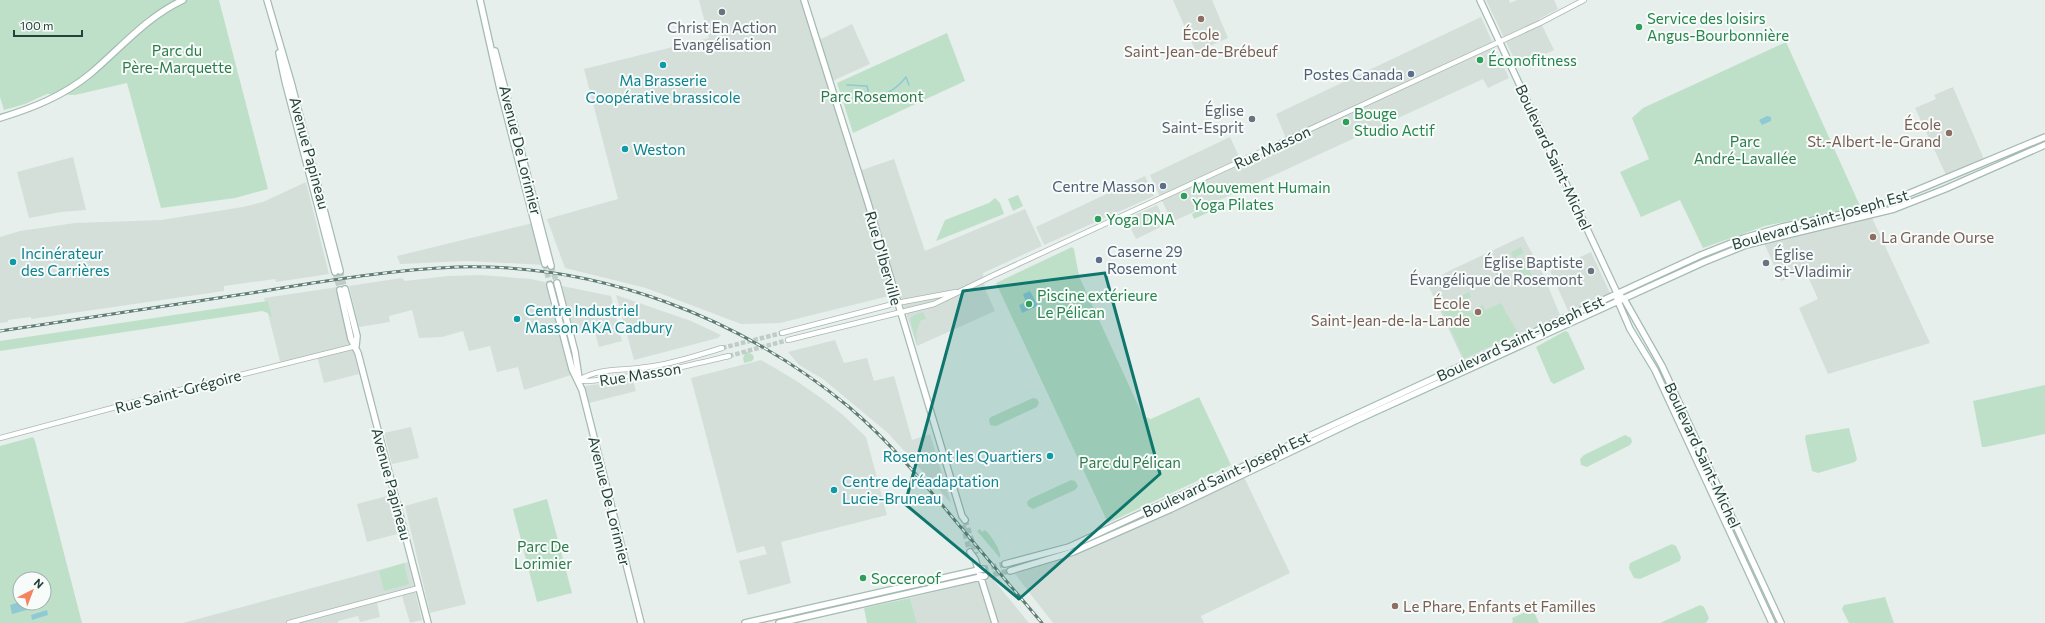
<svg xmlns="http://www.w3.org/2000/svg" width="2045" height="623" viewBox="0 0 2045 623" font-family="Commissioner,sans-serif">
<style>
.built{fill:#d4dfda}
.green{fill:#bfe0c8;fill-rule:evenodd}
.water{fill:#8ec9d4}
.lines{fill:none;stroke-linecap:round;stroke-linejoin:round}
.stream{stroke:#8ec9d4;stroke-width:1.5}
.tertiary-tunnel{stroke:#bfccc8;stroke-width:4.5;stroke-dasharray:4.5 2;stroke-linecap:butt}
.secondary-tunnel{stroke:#bfccc8;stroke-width:5.5;stroke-dasharray:5.5 3;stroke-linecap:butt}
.tertiary-casing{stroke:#a8b8b2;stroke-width:6}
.secondary-casing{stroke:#a4bbb3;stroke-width:8}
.tertiary{stroke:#fff;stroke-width:4.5}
.secondary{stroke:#fff;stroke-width:5.5}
.rail-casing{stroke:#5f7d75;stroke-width:3}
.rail{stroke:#f7fbf9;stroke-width:1.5;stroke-dasharray:4.5;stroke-linecap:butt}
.marked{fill:#0f766e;fill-opacity:0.2;stroke:#0f766e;stroke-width:3;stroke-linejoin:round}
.worship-dot{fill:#6b7280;stroke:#f7fbf9;stroke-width:1.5}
.education-dot{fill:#8d6e63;stroke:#f7fbf9;stroke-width:1.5}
.leisure-dot{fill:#2e9e5b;stroke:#f7fbf9;stroke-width:1.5}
.culture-dot{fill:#0f9aa8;stroke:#f7fbf9;stroke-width:1.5}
.service-dot{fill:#5c6f8a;stroke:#f7fbf9;stroke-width:1.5}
.labels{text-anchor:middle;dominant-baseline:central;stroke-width:4;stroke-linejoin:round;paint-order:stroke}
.leisure-label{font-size:15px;fill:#27864d;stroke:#f7fbf9;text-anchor:start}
.worship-label{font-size:15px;fill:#5b616d;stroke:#f7fbf9;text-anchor:end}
.education-label{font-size:15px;fill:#785e54;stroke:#f7fbf9;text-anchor:end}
.park-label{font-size:15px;fill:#2d7a4b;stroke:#f7fbf9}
.service-label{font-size:15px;fill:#4e5e75;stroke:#f7fbf9;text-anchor:end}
.culture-label{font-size:15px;fill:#0d838f;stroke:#f7fbf9;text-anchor:start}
.street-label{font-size:15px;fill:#24423a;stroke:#f7fbf9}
</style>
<rect width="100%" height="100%" fill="#e6efeb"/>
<path class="built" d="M699 0H802L848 141 893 295 780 323 741 324 646 288 565 268 547 219 618 199 584 69 709 38Z
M1173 0H1212L1228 38 1196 52Z
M1486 0H1509L1510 3 1517 0H1554L1558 9 1539 19 1554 50 1518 67Z
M1481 17 1509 78 1488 88 1483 79 1172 222 1150 175 1230 137 1241 161 1289 146 1276 114Z
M852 24 870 64 830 82 817 41Z
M1953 87 1983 157V159L1946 175 1915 108 1936 99 1934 95Z
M73 157 86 210 61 212 29 218 17 172Z
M894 159 925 251 1025 209 1042 246 983 273 985 289 995 311 917 346 859 171Z
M1145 176 1154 196 1044 245 1036 227Z
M306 182 329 274 276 282 275 279 224 286V291L31 319V317L8 320V322L0 323V237L20 231 75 223 161 220 243 207 263 202Z
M1157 205 1167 224 1136 239 1126 219Z
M1872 218 1930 343 1828 374 1799 308 1818 299 1805 270 1781 281 1764 243Z
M533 223 544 265 468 261 400 264 397 256Z
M1523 236 1543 274 1560 315 1463 360 1428 285 1445 273Z
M1591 252 1610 293 1569 313 1550 271Z
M481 275 531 279 548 283 571 375 524 390 518 367 497 372 490 346 469 351 463 331 442 337 419 338 412 310 389 316 390 322 359 327 349 286 402 278 405 281 448 276Z
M562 286 611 296 622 341 599 347 594 329 573 334Z
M338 287 359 374 324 383 317 356 281 365 264 298Z
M616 295 691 321 721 335 718 338 634 360Z
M835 340 844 363 867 358 874 381 894 376 912 440 930 434 951 503 888 433 823 379 799 365 788 352Z
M761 360 795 380 821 398 843 415 866 437 887 515 781 542 791 583 748 595 739 561 767 554 764 546 737 553 691 378Z
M628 380 633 381 636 391 589 403 585 386Z
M411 427 419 458 392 464 384 433Z
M1243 475 1290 573 1201 616 1204 623H1053L1015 574 1074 553Z
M391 495 401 533 367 542 357 504Z
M437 497 466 604 430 613 405 506Z
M408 562 422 620 410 623 402 596 377 603 380 617 360 622 358 616 338 621V623H183Z
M992 578 1029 623H917L910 598Z"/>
<path class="green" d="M0 0H219L268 189 235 198 161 208 127 83 75 95 47 94 25 104 4 110 0 97Z
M947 33 965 81 853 133 837 83Z
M1786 42 1860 206 1765 226 1703 248 1680 200 1641 217 1620 172 1649 159 1632 118 1643 108Z
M1018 195 1023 206 1013 211 1008 199Z
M995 198 1000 203 1004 214 936 241 945 220 989 203Z
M1207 207 1209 212 1194 219 1192 214Z
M1072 247 1074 249 1079 276 1142 414 1145 417 1151 419 1199 397 1231 465 1108 523 996 283Z
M1521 247 1524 253 1513 258 1511 252Z
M1524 257 1532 276 1523 280 1515 262Z
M1494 262 1504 282 1500 283 1491 263Z
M1469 292 1471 297 1465 299 1472 313 1480 309 1479 307 1483 305 1485 310 1501 303 1518 333 1464 359 1440 307Z
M268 301 272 318 268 313 262 311 0 351V341Z
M923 312 926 319 921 320 916 333 917 346 910 319 914 315Z
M1565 331 1568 332 1585 369 1554 384 1551 382 1536 347Z
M746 351 753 355 754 358 752 361 744 363 743 358Z
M2045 385V434L1985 447H1982L1973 401Z
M1033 398 1037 399 1039 403 1037 407 996 426 990 425 989 419 991 417Z
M1849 428 1857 459 1855 462 1818 473 1812 471 1805 438 1806 435Z
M1625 435 1631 438 1632 442 1630 445 1587 467 1581 465 1580 459 1584 455Z
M33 437 35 441 82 623H0V446ZM20 579H44V603H20Z
M1071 480 1075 481 1078 486 1075 490 1033 509 1028 506 1027 502 1030 499Z
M547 499 572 593 537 602 513 509Z
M980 529 982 532 985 530C991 535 1002 552 1000 558L977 531Z
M1672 544 1676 546 1681 557 1680 561 1640 579 1634 578 1629 568 1630 563Z
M404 563 409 584 384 591 379 571Z
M1885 597 1894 623H1849L1842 609 1844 605Z
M910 598 917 623H867L864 608Z
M1700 605 1704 607 1709 618 1706 623H1660Z
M1530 610 1534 612 1539 623H1512L1513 621 1512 618Z"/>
<path class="water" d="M1767 116 1771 117V121L1762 125 1759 120Z
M1030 291 1038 306 1022 313 1019 305 1026 302 1023 294Z
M20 602V603L44 602 45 605 12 614 10 605Z
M47 610 48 615 32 620 31 615Z"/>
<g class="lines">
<path class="stream" d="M847 85 867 86 869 95C883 100 898 87 906 77L909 85"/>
<path class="tertiary-tunnel" d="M722 348 782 333
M729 356 788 340"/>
<path class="secondary-tunnel" d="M545 264 550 285
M551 266 557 283
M340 271 345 289
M335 272 340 290
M965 520 976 554
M963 525 970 552
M983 569 1005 564
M985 576 1010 571"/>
<g class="tertiary-casing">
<path id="tertiary" d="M782 333 897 303 956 292
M788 340 934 304 994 275 1540 23 1584 0
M579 380C591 383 600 379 612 378 652 375 690 365 729 356
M579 380C600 367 624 371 647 367 673 364 698 355 722 348
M0 438 172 392 356 346
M289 623 419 588"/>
</g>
<g class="secondary-casing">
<path id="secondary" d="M267 0 291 82 340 271
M480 0 500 89 545 264
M804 0 868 203 962 516 965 520
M1480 0 1617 293 1624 299 1662 366 1781 623
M495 51 551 266
M279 53 285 81 335 272
M0 118C33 108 63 96 90 74 121 48 145 18 183 0
M557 283 575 352 579 378
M550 285 572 369 582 390 641 623
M345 289 357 336 356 346
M340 290 351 339 358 353 428 623
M1617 299 1630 329 1655 370 1772 623
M970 552 975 559 995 623
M1005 564 1069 547 1099 533 1701 255 1744 238 1782 227 1861 210 1891 201 2045 137
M1010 571 1073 552 1171 509 1357 420 1704 262 1746 245 1894 209 1945 189 2045 145
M745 623 983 569
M779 623 985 576"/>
</g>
<use href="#tertiary" class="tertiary"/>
<use href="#secondary" class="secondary"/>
<g class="rail-casing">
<path id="rail" d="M0 331C84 318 168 306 251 293 319 282 388 270 457 267 599 263 740 317 849 407 890 442 924 483 958 524 986 557 1014 590 1042 623"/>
</g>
<use href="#rail" class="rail"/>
</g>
<path class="marked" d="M1105 273 1160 474 1019 599 905 504 963 291Z"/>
<g class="worship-dot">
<circle cx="722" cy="12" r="4"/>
<circle cx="1252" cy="119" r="4"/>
<circle cx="1766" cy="263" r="4"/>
<circle cx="1591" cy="271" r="4"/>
</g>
<g class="education-dot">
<circle cx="1201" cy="19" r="4"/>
<circle cx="1949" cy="133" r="4"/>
<circle cx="1873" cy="237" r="4"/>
<circle cx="1478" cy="312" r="4"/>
<circle cx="1395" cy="606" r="4"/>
</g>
<g class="leisure-dot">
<circle cx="1639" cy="27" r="4"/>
<circle cx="1480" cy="60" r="4"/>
<circle cx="1346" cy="122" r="4"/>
<circle cx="1184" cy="196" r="4"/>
<circle cx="1098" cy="219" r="4"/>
<circle cx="1029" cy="304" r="4"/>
<circle cx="863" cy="578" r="4"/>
</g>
<g class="culture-dot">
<circle cx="663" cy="65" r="4"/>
<circle cx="625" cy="149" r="4"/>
<circle cx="13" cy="262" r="4"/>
<circle cx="517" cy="319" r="4"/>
<circle cx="1050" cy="456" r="4"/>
<circle cx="834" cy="490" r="4"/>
</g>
<g class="service-dot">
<circle cx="1411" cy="74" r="4"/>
<circle cx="1163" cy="186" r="4"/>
<circle cx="1099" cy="260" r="4"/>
</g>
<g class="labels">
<g class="leisure-label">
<text x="1647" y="18">Service des loisirs<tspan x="1647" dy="17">Angus-Bourbonnière</tspan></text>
<text x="1488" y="60">Éconofitness</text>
<text x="1354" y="113">Bouge<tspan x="1354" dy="17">Studio Actif</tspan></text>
<text x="1192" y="187">Mouvement Humain<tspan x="1192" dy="17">Yoga Pilates</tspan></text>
<text x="1106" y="219">Yoga DNA</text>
<text x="1037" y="295">Piscine extérieure<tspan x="1037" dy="17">Le Pélican</tspan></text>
<text x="871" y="578">Socceroof</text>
</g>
<g class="worship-label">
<text x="722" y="27" text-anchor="middle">Christ En Action<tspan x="722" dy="17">Evangélisation</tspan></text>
<text x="1244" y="110">Église<tspan x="1244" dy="17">Saint-Esprit</tspan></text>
<text x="1774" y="254" text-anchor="start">Église<tspan x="1774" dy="17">St-Vladimir</tspan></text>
<text x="1583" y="262">Église Baptiste<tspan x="1583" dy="17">Évangélique de Rosemont</tspan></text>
</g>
<g class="education-label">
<text x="1201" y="34" text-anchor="middle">École<tspan x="1201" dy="17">Saint-Jean-de-Brébeuf</tspan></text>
<text x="1941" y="124">École<tspan x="1941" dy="17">St.-Albert-le-Grand</tspan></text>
<text x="1881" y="237" text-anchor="start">La Grande Ourse</text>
<text x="1470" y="303">École<tspan x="1470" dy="17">Saint-Jean-de-la-Lande</tspan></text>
<text x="1403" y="606" text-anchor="start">Le Phare, Enfants et Familles</text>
</g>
<g class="park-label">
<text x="177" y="50">Parc du<tspan x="177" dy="17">Père-Marquette</tspan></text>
<text x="872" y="96">Parc Rosemont</text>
<text x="1745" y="141">Parc<tspan x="1745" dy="17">André-Lavallée</tspan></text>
<text x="1130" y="462">Parc du Pélican</text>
<text x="543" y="546">Parc De<tspan x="543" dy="17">Lorimier</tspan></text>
</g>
<g class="service-label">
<text x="1403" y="74">Postes Canada</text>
<text x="1155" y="186">Centre Masson</text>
<text x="1107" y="251" text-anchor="start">Caserne 29<tspan x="1107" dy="17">Rosemont</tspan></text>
</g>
<g class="culture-label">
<text x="663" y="80" text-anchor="middle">Ma Brasserie<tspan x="663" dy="17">Coopérative brassicole</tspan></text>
<text x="633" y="149">Weston</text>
<text x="21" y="253">Incinérateur<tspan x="21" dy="17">des Carrières</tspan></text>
<text x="525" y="310">Centre Industriel<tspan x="525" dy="17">Masson AKA Cadbury</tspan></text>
<text x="1042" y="456" text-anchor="end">Rosemont les Quartiers</text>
<text x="842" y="481">Centre de réadaptation<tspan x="842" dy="17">Lucie-Bruneau</tspan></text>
</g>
<g class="street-label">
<text transform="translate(1272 147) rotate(-25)">Rue Masson</text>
<text transform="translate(521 150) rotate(76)">Avenue De Lorimier</text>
<text transform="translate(310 153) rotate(75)">Avenue Papineau</text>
<text transform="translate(1554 157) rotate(65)">Boulevard Saint-Michel</text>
<text transform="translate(1820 219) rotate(-16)">Boulevard Saint-Joseph Est</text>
<text transform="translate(884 258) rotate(74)">Rue D'Iberville</text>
<text transform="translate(1520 338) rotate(-25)">Boulevard Saint-Joseph Est</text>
<text transform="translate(640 374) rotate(-9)">Rue Masson</text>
<text transform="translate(178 391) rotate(-15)">Rue Saint-Grégoire</text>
<text transform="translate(1703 455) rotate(65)">Boulevard Saint-Michel</text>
<text transform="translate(1226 474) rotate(-25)">Boulevard Saint-Joseph Est</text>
<text transform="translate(392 484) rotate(75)">Avenue Papineau</text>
<text transform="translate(610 501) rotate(76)">Avenue De Lorimier</text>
</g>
</g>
<g transform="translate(32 591) rotate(42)"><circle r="19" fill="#f7fbf9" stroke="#a3b1ad"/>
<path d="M0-3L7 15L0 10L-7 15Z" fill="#f4845f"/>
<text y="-6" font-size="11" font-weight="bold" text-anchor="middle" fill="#24423a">N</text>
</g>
<path d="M14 30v6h68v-6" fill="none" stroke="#24423a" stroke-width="2"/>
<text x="20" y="30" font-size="12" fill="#24423a" stroke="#f7fbf9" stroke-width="3" paint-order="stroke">100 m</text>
</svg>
